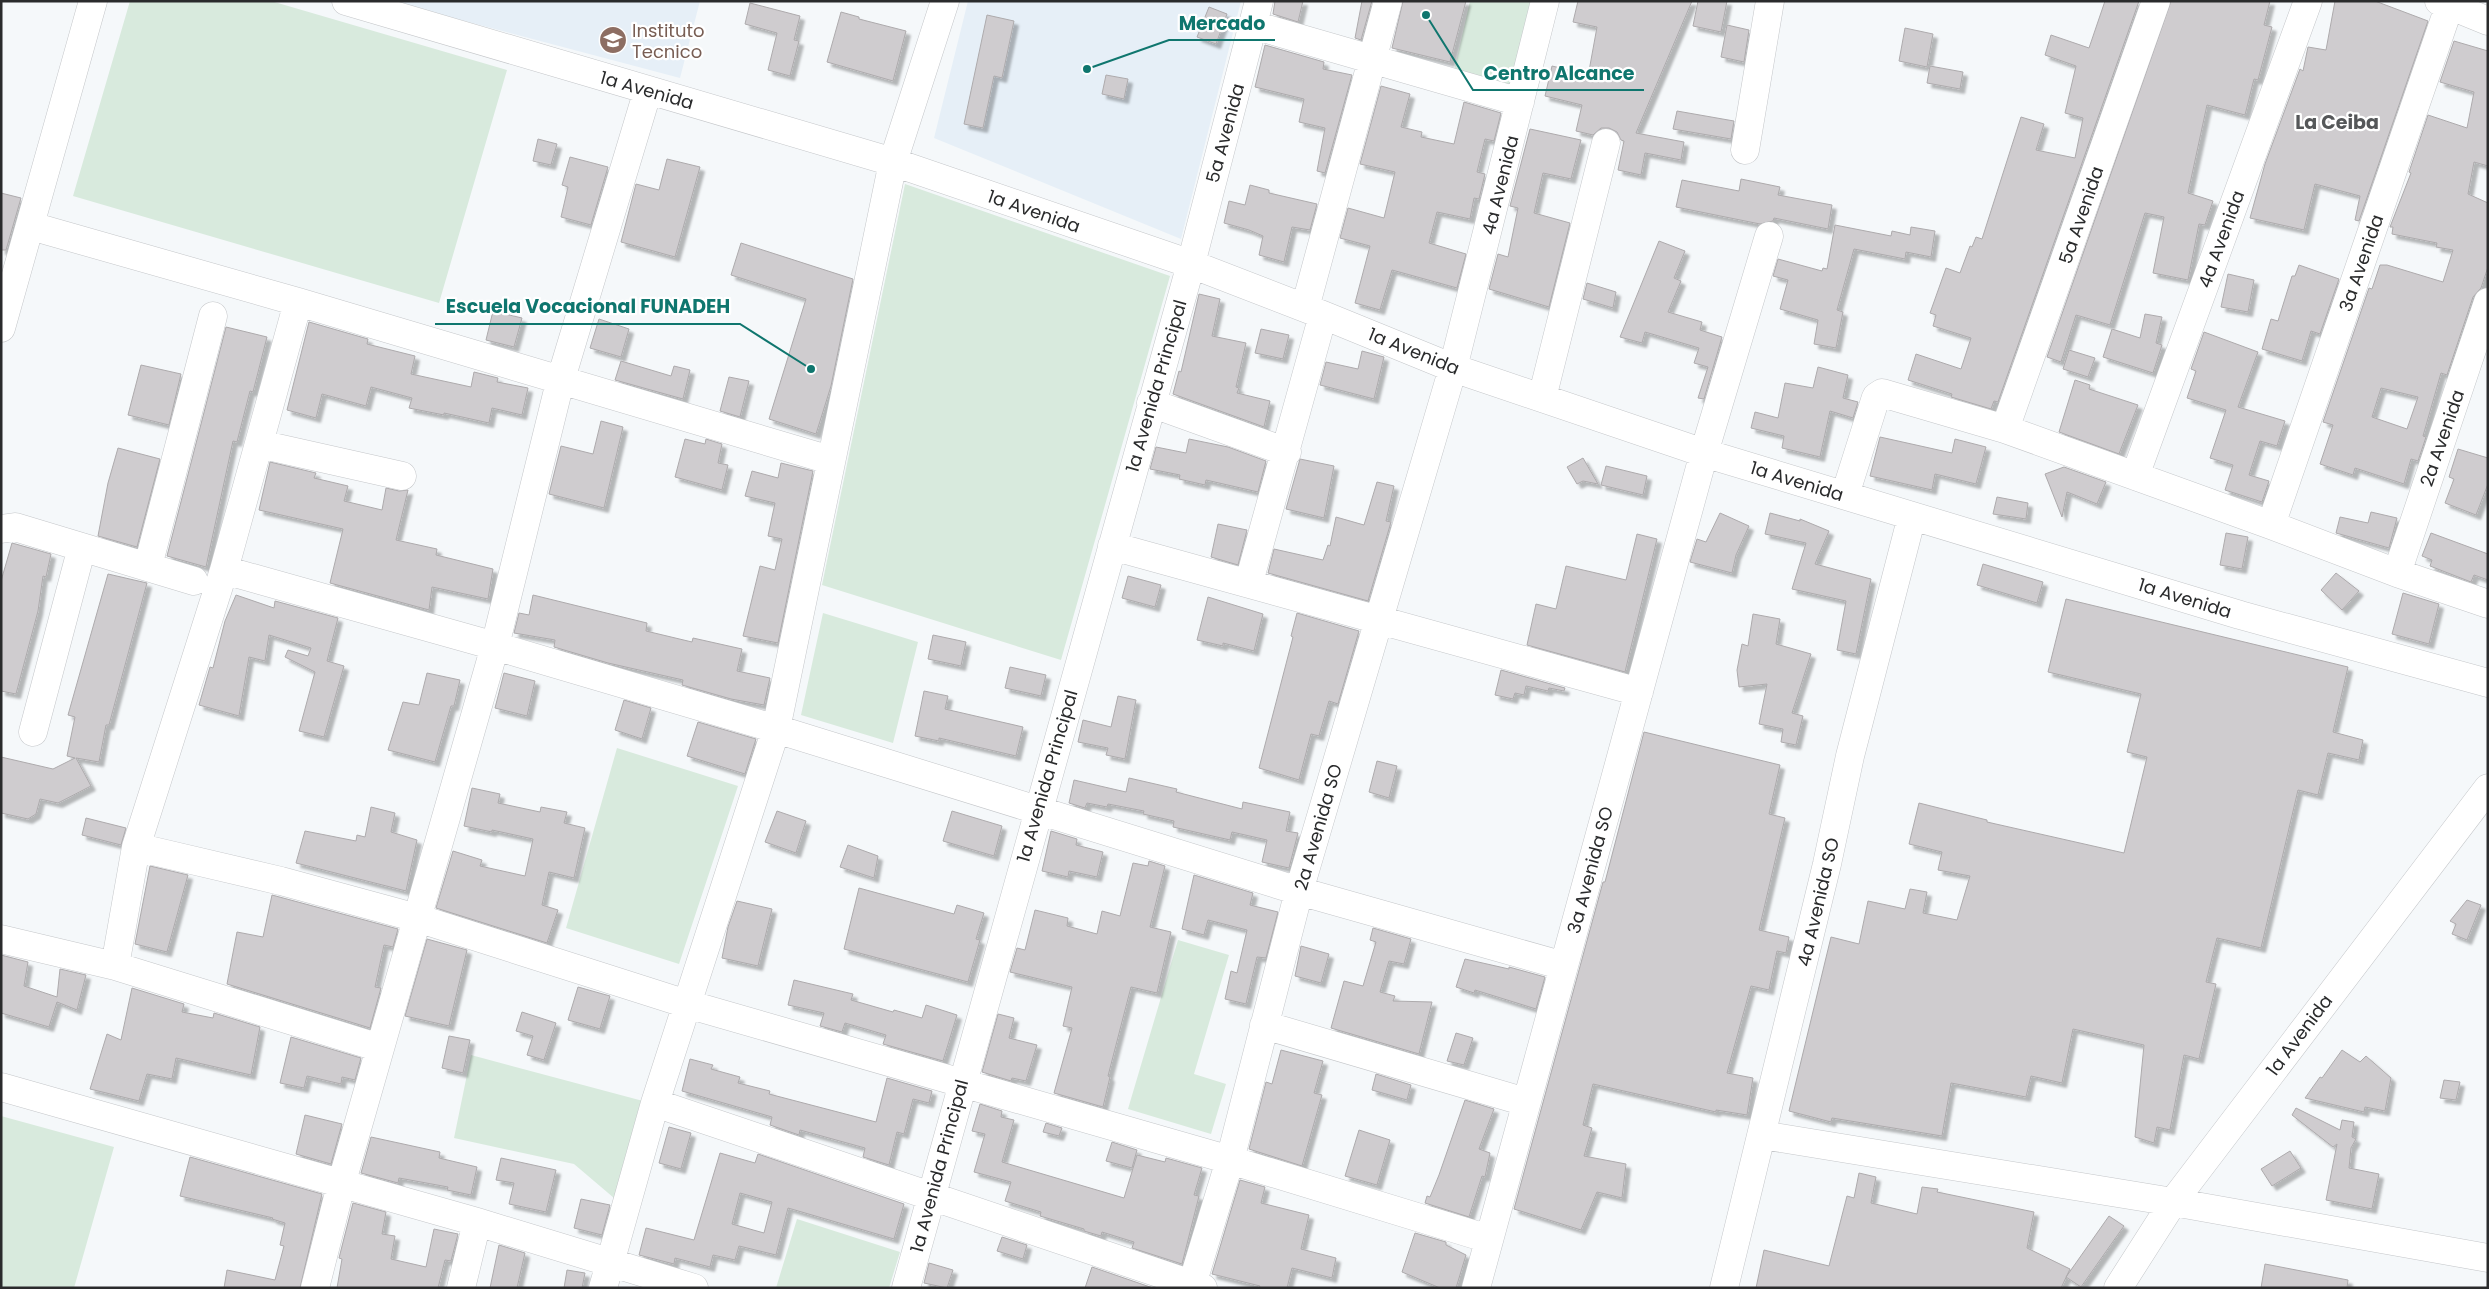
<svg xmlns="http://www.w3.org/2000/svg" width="2489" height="1289" viewBox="0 0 2489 1289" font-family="Poppins,sans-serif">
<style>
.built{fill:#e6eff7}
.green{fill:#d8eadd}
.building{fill:#cfcccf;stroke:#adaaac;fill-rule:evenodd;filter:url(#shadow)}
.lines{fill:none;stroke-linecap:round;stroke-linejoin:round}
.minor-casing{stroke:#c5c7ca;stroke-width:29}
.minor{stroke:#fff;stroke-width:28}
.labels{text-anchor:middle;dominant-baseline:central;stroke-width:4.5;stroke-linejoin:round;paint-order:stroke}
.education-label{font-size:18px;fill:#785e54;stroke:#fff;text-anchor:start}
.street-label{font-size:18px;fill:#2a2b2c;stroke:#fff}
.neighbourhood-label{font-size:19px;font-weight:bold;fill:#555759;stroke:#fff}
.leader{fill:none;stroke:#0f766e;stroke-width:2}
.callout-dot{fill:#0f766e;stroke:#fff;stroke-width:2}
.callout-label{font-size:19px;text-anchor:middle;font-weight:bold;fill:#0f766e;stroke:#fff;stroke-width:4.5;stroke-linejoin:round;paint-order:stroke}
</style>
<defs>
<filter id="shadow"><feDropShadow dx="4.5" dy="4.5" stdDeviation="1" flood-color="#0004"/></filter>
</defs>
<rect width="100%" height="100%" fill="#f5f8fa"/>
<path class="built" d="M389 1H700L680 78Z
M968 1H1241L1181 239 934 138Z"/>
<path class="green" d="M130 1H271L507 70 439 303 73 196Z
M1470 1H1532L1511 86 1454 71Z
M905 184 1170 276 1061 660 822 585Z
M823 613 918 642 893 743 801 715Z
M617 748 738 786 679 964 566 928Z
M1178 940 1229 955 1194 1074 1226 1084 1211 1134 1128 1109Z
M471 1055 643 1101 614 1198 574 1164 454 1138Z
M1 1116 114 1147 74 1288H1Z
M797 1219 900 1252 889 1288H776Z"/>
<path class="building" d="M1275 1H1303L1298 22 1273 14Z
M1362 1H1372L1361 40 1355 38Z
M1403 1H1466L1450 62 1392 48Z
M1578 1H1692L1636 133 1684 142 1681 160 1645 153 1641 175 1618 170 1624 141 1621 140 1617 132 1609 128H1601L1593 135 1576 131 1582 105 1545 96 1552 66 1577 72 1578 69 1589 71 1597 27 1573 22Z
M1698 1H1727L1721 32 1693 26Z
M2105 1H2139L1998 402 1994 401 1991 409 1951 397 1952 394 1908 380 1916 354 1961 369 1971 338 1933 326 1936 315 1930 313 1946 268 1960 273 1970 246 1972 247 1976 237 1982 239 2021 117 2044 124 2036 150 2075 158 2083 118 2065 113 2076 66 2045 55 2051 35 2089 48Z
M2171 1H2270L2264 25 2272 27 2258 80 2254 79 2245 115 2207 105 2188 193 2213 201 2205 225 2199 224 2188 280 2153 273 2164 217 2145 213 2110 325 2076 315 2061 362 2047 357Z
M2335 1H2375L2428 21 2359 221 2355 220 2360 196 2315 184 2304 230 2250 218 2265 164 2300 69 2303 71 2308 47 2326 50Z
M750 3 800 16 794 40 799 41 790 76 768 70 777 33 745 24Z
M1209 7 1227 14 1216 44 1197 37Z
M841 12 859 17V19L906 31 893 81 827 62Z
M987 15 1014 21 1002 78 994 76 983 128 964 124Z
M1727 25 1749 30 1744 62 1721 57Z
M1905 28 1933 34 1927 67 1899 61Z
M2454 41 2488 51V166L2474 162 2468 194 2488 203V267L2481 288 2473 297 2447 375 2441 373 2423 436 2426 437 2418 461 2411 459 2404 484 2355 468 2353 475 2320 464 2333 425 2323 422 2369 288 2372 289 2380 265H2387L2443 282 2453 250 2436 247 2437 243 2392 234 2393 227H2390L2411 173 2409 172 2428 115 2467 128 2474 92 2440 82ZM2381 388 2418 397 2407 429 2372 417Z
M1265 45 1324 62 1323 69 1352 75 1325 173 1317 171 1325 128 1299 122 1304 99 1255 87Z
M1930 66 1963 72 1960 89 1927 83Z
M1106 75 1128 79 1124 99 1102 94Z
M1381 86 1410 94 1401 127 1422 132 1421 137 1454 144 1464 102 1501 113 1494 141 1485 139 1477 172 1485 174 1479 199 1474 198 1470 219 1437 212 1429 243 1466 254 1457 288 1392 270 1380 310 1355 303 1370 246 1340 238 1348 208 1384 218 1395 172 1360 164Z
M1677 111 1734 121 1731 139 1673 129Z
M1530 129 1581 140 1571 179 1543 173 1534 213 1570 223 1549 307 1489 289 1498 254 1508 257 1518 208 1510 206Z
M538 139 557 144 551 165 533 161Z
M570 157 608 167 591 225 561 217 568 187 562 185Z
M667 159 700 167 675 257 621 242 636 184 659 190Z
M1741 179 1780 187 1778 195 1832 205 1828 229 1774 218 1773 221 1760 224 1676 207 1682 180 1739 191Z
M1250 185 1269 190V193L1317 204 1310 230 1292 227 1284 262 1259 255 1263 236 1249 230 1224 223 1229 201 1245 205Z
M1 193 21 198 6 250H1Z
M1835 225 1891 236 1892 231 1910 235 1911 227 1935 231 1931 257 1906 252 1905 259 1854 249 1837 310 1843 312 1836 348 1814 344 1818 320 1780 309 1788 280 1773 276 1778 259 1822 271 1823 268 1827 269Z
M1659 241 1685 251 1674 278 1681 281 1668 312 1702 322 1700 330 1722 337 1704 399 1698 398 1708 367 1694 363 1699 348 1645 332 1642 343 1620 337Z
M741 243 853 279 831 386 816 434 769 419 806 299 731 275Z
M2299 265 2339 279 2320 334 2311 331 2302 361 2262 349 2271 319 2278 321 2292 276H2295Z
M2228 274 2254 280 2248 312 2221 307Z
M1587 283 1616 292 1613 308 1583 299Z
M1199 294 1220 299 1212 336 1246 343 1236 387 1239 388 1237 393 1270 401 1264 427 1173 394 1179 371 1181 372Z
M493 311 522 318 514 347 486 340Z
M2145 314 2162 317 2156 343 2162 345 2153 373 2103 357 2112 329 2140 338Z
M599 319 629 329 621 357 590 348Z
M309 322 368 339 367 344 415 356 411 374 471 387 474 372 498 378 497 382 528 388 522 415 492 408 489 423 444 413V415L409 408 412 398 371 387 366 406 322 394 316 418 287 410Z
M226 327 267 337 253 392 250 391 237 442 233 441 206 567 167 556Z
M1261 329 1289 335 1283 359 1255 353Z
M2204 332 2258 352 2238 407 2285 421 2277 446 2260 441 2249 475 2269 481 2262 502 2225 490 2233 465 2210 458 2226 410 2187 398 2196 371 2191 369Z
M2069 350 2095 358 2088 377 2063 369Z
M1362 351 1384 357 1374 399 1320 385 1326 362 1358 369Z
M621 361 671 376 674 366 690 370 683 399 615 380Z
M141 365 181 374 169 425 128 415Z
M1818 367 1848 375 1843 398 1858 402 1853 418 1830 411 1820 457 1782 448 1784 436 1751 428 1755 412 1778 418 1785 383 1813 388Z
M729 377 749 381 740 417 720 411Z
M2075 380 2090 385 2089 389 2138 405 2119 454 2059 432Z
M601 421 623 427 604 508 549 494 561 446 593 454Z
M1880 437 1952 453 1955 439 1986 447 1976 484 1935 474 1932 490 1870 476Z
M685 439 705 444 706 439 722 444 718 463 728 465 722 490 675 477Z
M1189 439 1228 447 1266 461 1258 492 1206 480 1205 485 1179 479 1180 475 1150 469 1156 447 1186 453Z
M118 448 160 459 137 547 98 536 108 483Z
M2458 449 2488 458V484L2476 515 2445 503 2454 479 2449 477Z
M1583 458 1598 484 1583 481 1577 484 1567 467Z
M1300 459 1334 466 1324 518 1286 509Z
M270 462 316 473 314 478 348 486 344 501 382 510 386 488 399 491 408 490 396 540 437 549 436 555 493 569 488 599 432 587 429 610 330 583 343 529 259 510Z
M781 463 813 471 778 643 743 636 760 566 775 570 782 539 768 536 775 503 745 496 752 471 778 478Z
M1606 466 1647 476 1643 495 1601 485Z
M2064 467 2106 482 2097 504 2067 492 2062 517 2045 474Z
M1377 482 1394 486 1386 521 1391 522 1368 601 1268 573 1274 549 1323 560 1328 545 1330 546 1336 517 1364 525Z
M1997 497 2028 503 2026 519 1993 514Z
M2371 512 2397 518 2389 548 2336 533 2340 517 2368 523Z
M1720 513 1749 526 1736 555 1732 573 1690 562 1697 539 1706 542Z
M1770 513 1800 521V519L1829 531 1815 564 1871 579 1856 654 1837 650 1846 601 1792 589 1806 543 1765 534Z
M1218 524 1247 530 1238 565 1211 557Z
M2226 533 2248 537 2242 569 2220 565Z
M2431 533 2488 554V580L2474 575 2471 582 2430 566 2432 560 2422 556Z
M1637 534 1657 539 1625 672 1527 645 1536 604 1556 609 1566 566 1626 580Z
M12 543 51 554 46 577 43 576 38 611 16 694 1 691V581Z
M1983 564 2043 582 2037 603 1977 585Z
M2336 573 2359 591 2342 610 2321 590Z
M108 574 147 583 109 725H106L99 762 76 758 91 786 58 803 40 799 36 814 28 819 1 813V757L53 769 75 758 67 756 75 717 68 715Z
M1128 576 1161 585 1155 607 1122 598Z
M2403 593 2439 604 2429 644 2392 634Z
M236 595 274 608 275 601 338 618 327 661 344 666 324 737 299 731 315 672 285 657 288 650 308 656 311 648 269 635 265 661 249 657 239 716 199 705 210 667 213 668 225 621Z
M533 595 647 623 646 631 692 642 693 638 742 649 737 671 770 678 764 705 731 699 682 685 683 680 608 663 554 647 555 640 514 633 519 613 529 615Z
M1208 597 1263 614 1254 651 1223 643V646L1197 640Z
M2066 599 2348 667 2333 732 2363 740 2359 760 2328 753 2318 795 2298 790 2261 948 2217 938 2206 982 2216 984 2199 1059 2184 1055 2170 1130 2157 1127 2154 1143 2135 1137 2144 1045 2073 1029 2062 1083 2031 1076 2026 1097 1951 1083 1942 1136 1832 1118 1831 1122 1789 1111 1831 937 1859 944 1868 901 1905 909 1910 889 1927 892 1923 913 1957 920 1970 876 1938 870 1942 852 1909 844 1919 803 1987 820V822L2124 853 2147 757 2127 752 2141 694 2048 672Z
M1297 613 1359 631 1338 704 1329 701 1319 736 1311 734 1299 780 1259 768 1293 637 1291 636Z
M1753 614 1780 619 1776 644 1811 654 1792 713 1803 716 1796 745 1781 742 1783 729 1759 724 1767 684 1739 687 1737 670 1742 644 1748 646Z
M933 635 966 642 961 666 928 659Z
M1010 667 1046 675 1041 696 1005 688Z
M1501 670 1565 688 1564 691 1549 688 1548 691 1526 686 1524 695 1515 693 1513 699 1495 695Z
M427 673 460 680 454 706H451L435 762 388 750 403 702 419 705Z
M504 673 535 681 527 716 495 708Z
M924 691 948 696 945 709 1023 727 1016 756 939 738V741L915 736Z
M1118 696 1136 700 1125 759 1106 755 1108 748 1078 742 1083 720 1111 727Z
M624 700 651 708 642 739 615 730Z
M698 722 756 739 745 774 687 756Z
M1644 732 1780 765 1769 814 1785 818 1759 930 1789 937 1786 953 1777 951 1769 990 1751 986 1727 1073 1753 1078 1747 1115 1716 1110V1112L1593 1084 1583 1125 1592 1128 1584 1156 1626 1164 1622 1198 1597 1192 1581 1230 1514 1209 1603 882H1605Z
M1377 761 1397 766 1389 798 1369 792Z
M1129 778 1177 789 1176 792 1242 809 1243 802 1290 812 1286 831 1298 833 1289 868 1262 862 1267 840 1232 832 1230 840 1173 827 1174 821 1143 814 1144 811 1108 804 1107 807 1087 803 1085 808 1069 803 1074 780 1126 792Z
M472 788 500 794 498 803 540 812 541 807 567 812 564 823 585 828 574 878 549 872 542 905 558 910 547 943 436 908 453 851 482 860 480 866 525 876 533 839 492 830V832L464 826Z
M371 807 395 813 391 832 417 840 406 891 296 863 305 831 356 841 357 835 365 837Z
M777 811 806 821 796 853 765 842Z
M952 811 1002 826 994 856 943 841Z
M86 818 126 828 121 845 82 835Z
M1051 831 1077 839 1076 845 1103 852 1097 877 1069 871 1068 877 1042 871Z
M848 845 878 856 874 878 840 867Z
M1149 861 1165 866 1150 927 1171 932 1157 993 1131 987 1108 1076 1110 1077 1103 1107 1054 1093 1072 1028 1063 1026 1072 987 1010 972 1017 948 1025 950 1035 910 1068 918 1067 926 1097 934 1102 911 1120 916 1133 863 1148 866Z
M150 866 188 875 167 952 135 944Z
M1194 875 1253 893 1250 905 1278 912 1266 958 1257 957 1246 1004 1225 999 1231 971 1237 973 1247 930 1208 920 1204 935 1182 929Z
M859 888 954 914 957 905 984 913 976 939 980 940 968 982 844 949Z
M272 895 398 929 393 947 384 945 375 987 381 988 370 1028 227 984 237 932 263 937Z
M2467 900 2481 905 2467 940 2452 934 2456 924 2450 921Z
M737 901 772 909 758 966 722 958 728 927Z
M1373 928 1411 939 1404 964 1389 961 1380 992 1395 996 1393 1001 1432 1002 1419 1054 1331 1028 1344 981 1363 986 1376 942 1370 940Z
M427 939 467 950 449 1026 405 1016Z
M1301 946 1329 954 1321 983 1295 976Z
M1 955 28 962 24 986 57 997 60 969 86 975 77 1010 57 1002 49 1027 1 1013Z
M1465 959 1509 969V967L1545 977 1536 1009 1475 990 1474 993 1456 987Z
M794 980 853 994 851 1000 893 1012 894 1010 922 1018 926 1005 957 1015 943 1061 883 1044 886 1035 845 1023 842 1032 820 1026 824 1013 788 1005Z
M578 987 610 996 600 1029 568 1020Z
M132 988 184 1004 182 1012 213 1018 214 1013 260 1027 251 1075 176 1058 172 1079 147 1074 139 1101 90 1089 107 1034 121 1040Z
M522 1012 556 1023 544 1060 527 1055 533 1036 516 1031Z
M998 1014 1014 1018 1009 1038 1037 1045 1026 1081 1012 1078 1011 1081 982 1072Z
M1456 1033 1473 1038 1464 1065 1447 1061Z
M449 1036 470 1040 463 1073 442 1068Z
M291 1037 361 1058 355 1080 342 1077 341 1084 307 1076 304 1088 280 1083Z
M1281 1050 1323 1061 1314 1093 1322 1095 1302 1166 1249 1149 1266 1082 1272 1084Z
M2342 1050 2360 1062 2366 1056 2391 1078 2385 1111 2365 1107 2364 1112 2305 1098 2320 1077 2322 1078Z
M690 1059 713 1065 711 1069 740 1077 738 1083 770 1091 769 1094 876 1122 887 1078 932 1091 929 1103 913 1099 904 1134 897 1132 889 1165 863 1157 865 1148 800 1130 799 1135 770 1125 772 1117 682 1091Z
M1376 1074 1411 1085 1407 1100 1372 1090Z
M2444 1080 2460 1082 2456 1100 2440 1098Z
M1465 1100 1494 1109 1479 1149 1490 1153 1485 1177 1482 1176 1469 1217 1425 1203 1427 1196 1430 1197 1439 1175Z
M980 1104 1002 1111 1001 1117 1014 1120 1002 1162 1124 1198 1137 1155 1165 1162 1166 1158 1202 1168 1194 1195 1199 1196 1182 1264 1132 1248 1134 1242 1102 1232 1101 1236 1084 1231V1229L1040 1216 1041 1212 1005 1201 1011 1182 974 1172 985 1134 972 1131Z
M2296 1108 2340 1130 2342 1120 2354 1122 2352 1137 2356 1139 2351 1148 2349 1168 2379 1174 2372 1209 2326 1200 2337 1144 2333 1147 2292 1115Z
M305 1115 342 1124 331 1164 296 1154Z
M1046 1123 1062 1128 1059 1136 1043 1132Z
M669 1127 691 1133 681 1169 659 1163Z
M1359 1130 1390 1140 1377 1185 1345 1176Z
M371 1137 440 1152 439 1158 477 1167 471 1195 447 1190 448 1187 399 1178 398 1183 361 1173Z
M1112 1142 1137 1150 1132 1168 1106 1161Z
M2290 1151 2301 1168 2272 1186 2261 1169Z
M720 1153 755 1163 758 1154 904 1204 894 1239 788 1208 776 1255 739 1246 735 1260 713 1255 710 1267 675 1258 674 1264 639 1255 646 1228 694 1240ZM740 1193 772 1202 764 1233 732 1224Z
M190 1157 322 1194 300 1288H224L227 1270 275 1280 284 1246 280 1245 285 1223 272 1219 273 1218 180 1196Z
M501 1158 556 1170 546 1212 509 1204 514 1183 496 1180Z
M1859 1173 1876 1177 1871 1203 1917 1214 1922 1187 1938 1189 1937 1192 2034 1212 2027 1248 2070 1269 2061 1288H1756L1764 1250 1829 1266 1847 1196 1854 1198Z
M1240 1180 1265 1187 1261 1203 1309 1215 1301 1249 1336 1258 1332 1278 1292 1268 1287 1288H1259L1260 1286 1212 1274Z
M581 1199 610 1205 602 1235 574 1228Z
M353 1203 386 1212 382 1234 395 1236 391 1259 426 1267 434 1229 458 1234 451 1261 445 1260 438 1288H337L342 1259 339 1258Z
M2109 1216 2124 1226 2081 1287 2066 1277Z
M1415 1233 1446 1242V1245L1466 1255 1456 1288H1440L1402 1272Z
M1002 1237 1027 1245 1023 1259 997 1251Z
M499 1245 525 1253 517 1288H490Z
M929 1263 953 1270 947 1288 924 1283Z
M2265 1264 2348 1280 2347 1288H2261Z
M1092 1267 1153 1288H1085Z
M567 1270 585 1273 582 1288H564Z"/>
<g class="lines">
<g class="minor-casing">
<path id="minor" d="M346 1 893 162 1191 264 1323 315 1453 368 1704 453 2240 615 2488 683
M2439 1 2488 21
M1253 25 1520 102
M1745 150 1770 1
M31 226 298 302 830 460
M1305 308 1388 1
M1 328 93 1
M1542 398 1606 143
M1151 403 1287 452
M2005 429 2156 1
M259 444 402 476
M2135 476 2308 1
M1845 495 1876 397 1882 393 2005 429 2271 525 2397 573 2488 604
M2271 525 2451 1
M1 529 15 527 194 581
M1112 546 1639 692
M148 566 213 316
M224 570 495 646 776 729 1299 891 1564 966
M2397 573 2488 302
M1249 582 1323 315
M33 732 82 547
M136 847 281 881 417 918 687 1004 1230 1160 1489 1239
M1 939 115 966 380 1048
M115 966 136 847 224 570 298 302
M1264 1025 1526 1102
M1 1087 477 1222 694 1288
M655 1103 1203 1288
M1762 1135 2173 1202 2488 1258
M315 1288 341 1185 495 646 560 382 648 90
M461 1288 477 1222
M603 1288 655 1103 776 729 893 162 945 1
M906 1288 1191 264 1259 1
M1191 1288 1230 1160 1299 891 1453 368 1545 1
M1476 1288 1704 453 1769 236
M1724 1288 1827 864 1850 756 1912 516
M2118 1288 2173 1202 2488 788"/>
</g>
<use href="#minor" class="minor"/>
</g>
<defs>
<g id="school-disc" transform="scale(1.4375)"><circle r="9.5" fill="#8d6e63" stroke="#fff"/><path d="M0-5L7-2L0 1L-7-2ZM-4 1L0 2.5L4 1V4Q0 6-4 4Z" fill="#fff"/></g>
</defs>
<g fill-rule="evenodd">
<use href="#school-disc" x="613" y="40"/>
</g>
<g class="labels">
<g class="education-label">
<text x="632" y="30">Instituto<tspan x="632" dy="21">Tecnico</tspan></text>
</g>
<g class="street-label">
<text transform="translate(647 90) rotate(16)">1a Avenida</text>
<text transform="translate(1225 133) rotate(-75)">5a Avenida</text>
<text transform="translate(1500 185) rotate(-76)">4a Avenida</text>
<text transform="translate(1034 211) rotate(19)">1a Avenida</text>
<text transform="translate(2081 215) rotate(-71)">5a Avenida</text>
<text transform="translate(2221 239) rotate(-70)">4a Avenida</text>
<text transform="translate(2361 263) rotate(-71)">3a Avenida</text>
<text transform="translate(1414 351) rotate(22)">1a Avenida</text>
<text transform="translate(1156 386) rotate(-74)">1a Avenida Principal</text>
<text transform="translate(2442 438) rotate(-71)">2a Avenida</text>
<text transform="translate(1797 481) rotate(17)">1a Avenida</text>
<text transform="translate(2185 598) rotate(17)">1a Avenida</text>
<text transform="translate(1047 776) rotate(-74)">1a Avenida Principal</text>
<text transform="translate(1318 827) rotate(-74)">2a Avenida SO</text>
<text transform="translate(1590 870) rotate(-75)">3a Avenida SO</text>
<text transform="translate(1818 902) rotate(-77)">4a Avenida SO</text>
<text transform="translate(2299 1035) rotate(-53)">1a Avenida</text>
<text transform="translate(939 1166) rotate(-75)">1a Avenida Principal</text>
</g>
<g class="neighbourhood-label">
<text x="2337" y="122">La Ceiba</text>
</g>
</g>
<path class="leader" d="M1087 69L1169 40H1275M1426 15L1473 90H1644M811 369L740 324H435"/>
<g class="callout-dot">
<circle cx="1087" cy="69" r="5"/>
<circle cx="1426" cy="15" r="5"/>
<circle cx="811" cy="369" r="5"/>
</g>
<g class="callout-label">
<text x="1222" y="30">Mercado</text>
<text x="1559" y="80">Centro Alcance</text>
<text x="588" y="313">Escuela Vocacional FUNADEH</text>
</g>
<rect width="2489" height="1289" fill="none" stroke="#2a2b2c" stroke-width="5"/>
</svg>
